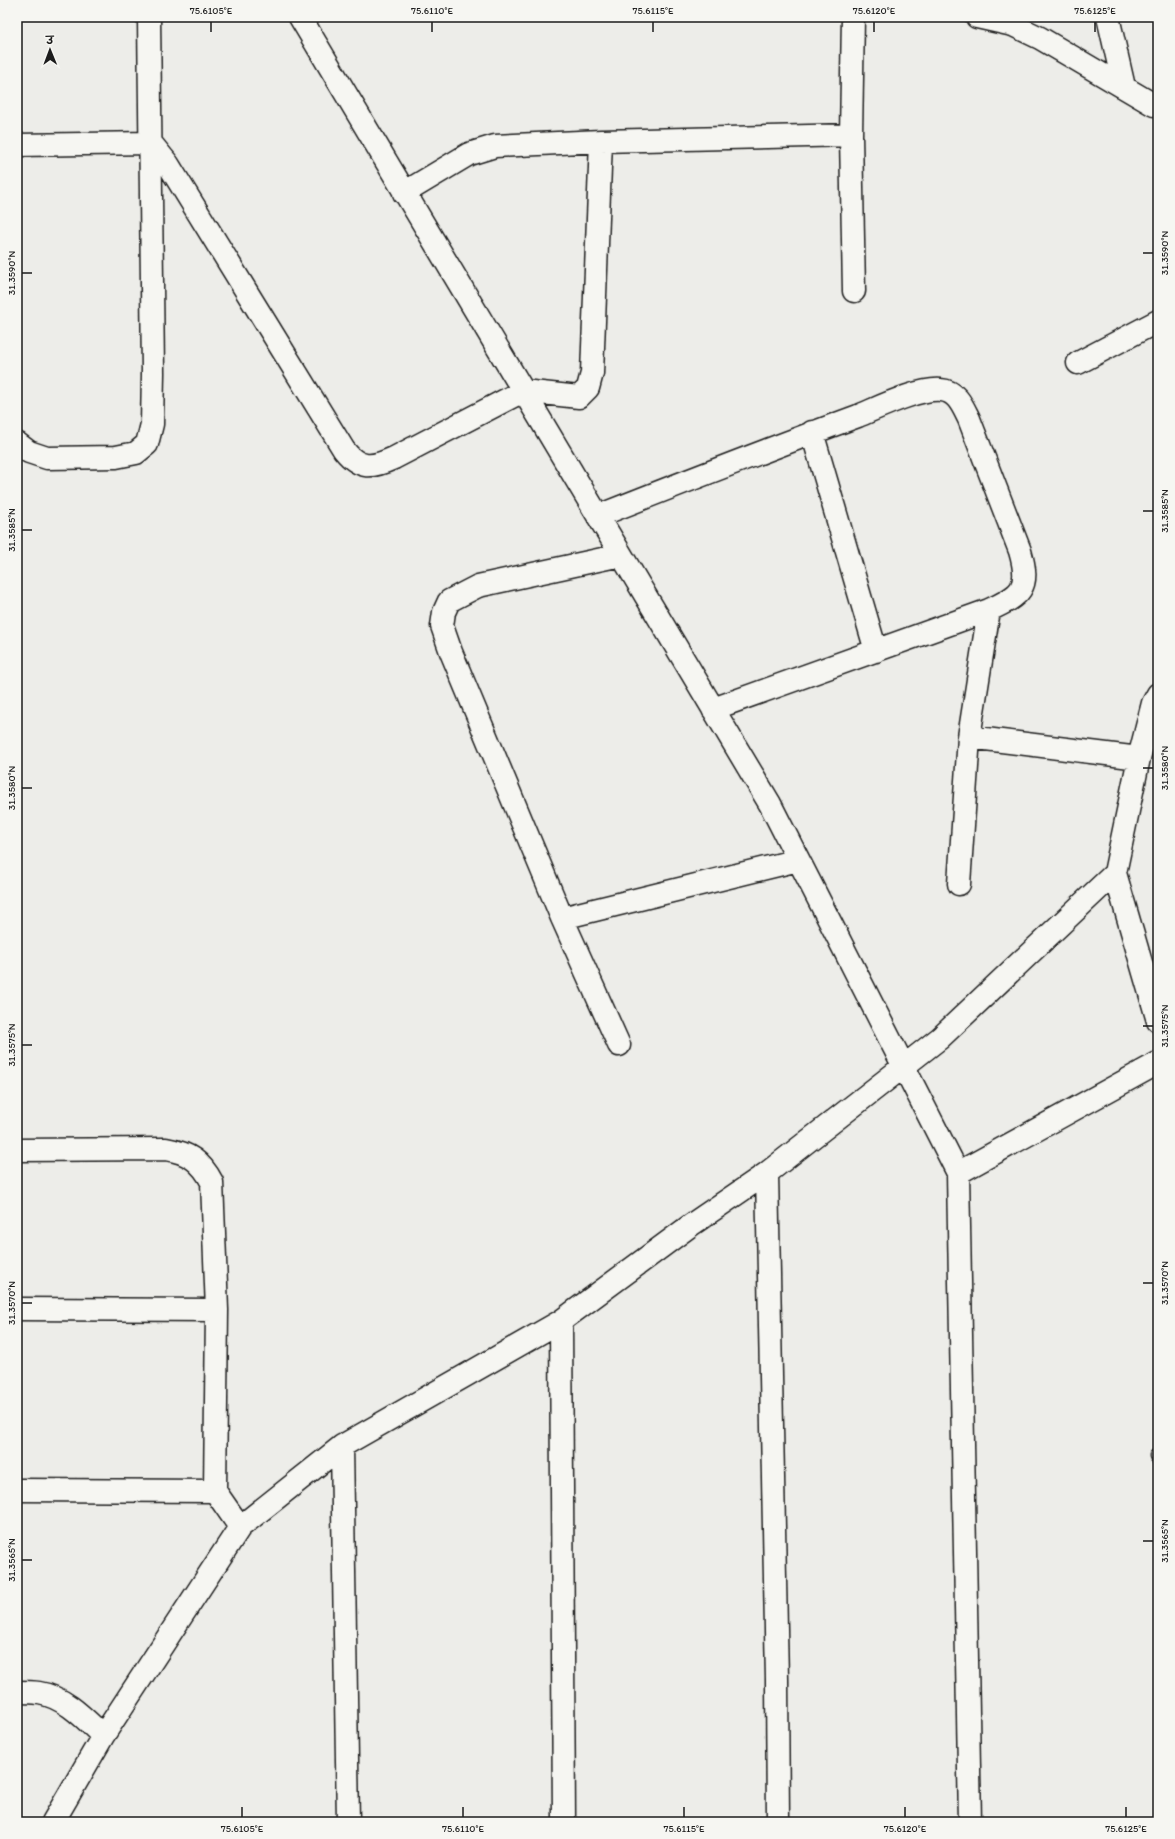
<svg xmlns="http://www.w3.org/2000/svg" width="1175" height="1839" viewBox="0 0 1175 1839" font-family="Itim,'Playpen Sans Deva',sans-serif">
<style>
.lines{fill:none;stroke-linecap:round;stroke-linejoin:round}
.lane-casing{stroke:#1c1c1c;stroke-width:15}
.street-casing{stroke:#1c1c1c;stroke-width:25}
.lane{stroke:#f6f6f2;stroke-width:12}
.street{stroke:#f6f6f2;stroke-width:22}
.ticks{fill:none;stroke:#1c1c1c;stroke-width:1.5}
.neatline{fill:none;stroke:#1c1c1c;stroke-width:1.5}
.ticks-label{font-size:10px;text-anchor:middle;fill:#1c1c1c}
</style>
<rect width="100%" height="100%" fill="#edede9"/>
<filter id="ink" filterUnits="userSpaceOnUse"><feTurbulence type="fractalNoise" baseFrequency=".025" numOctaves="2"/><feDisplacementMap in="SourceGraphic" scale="8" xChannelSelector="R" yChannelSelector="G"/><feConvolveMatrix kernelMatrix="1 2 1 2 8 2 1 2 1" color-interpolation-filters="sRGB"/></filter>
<g filter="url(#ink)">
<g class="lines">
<g class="lane-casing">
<path id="lane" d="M1156 1456 1158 1459"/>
</g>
<g class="street-casing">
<path id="street" d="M300 17 770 804 958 1173 970 1822
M853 17 851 135 854 291
M977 17 1013 25 1040 38 1154 105 1158 103
M1108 17 1124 87
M151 143 168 164 344 450C360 470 372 468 394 458L523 391 579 397 588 388 592 373 601 141
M17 145 151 143
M404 193 469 154 495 146 601 141 851 135
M1078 363 1158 321
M812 432 876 651
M17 443 29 452 47 458 116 457 136 453 147 444 152 424 153 373 149 17
M598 516C684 482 771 448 858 416 880 407 919 388 941 390 957 391 963 407 969 419L1020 551C1031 589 1021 595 989 610L713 709
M969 737 1139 758
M1115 873 1158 1021
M959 884 969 737 989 610
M562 918 798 860
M619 1045 562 918 451 652 442 626 444 612 449 601 478 586 621 555
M17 1150 166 1149C189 1153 201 1161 212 1182L217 1310 215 1491 240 1527
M767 1173 777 1680 778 1822
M958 1173 1158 1063
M17 1309 217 1310
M561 1321 564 1822
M342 1446 348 1822
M17 1490 215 1491
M17 1692C24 1692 32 1692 39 1693 65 1697 85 1719 103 1736
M53 1822 103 1736 240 1527 342 1446 561 1321 691 1225 767 1173 940 1038 1115 873 1139 758 1153 703 1158 694"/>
</g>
<use href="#lane" class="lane"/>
<use href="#street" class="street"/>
</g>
</g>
<path class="ticks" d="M211 22V32M432 22V32M653 22V32M874 22V32M1095 22V32M1143 253H1153M22 273H32M1143 511H1153M22 530H32M1143 768H1153M22 788H32M1143 1026H1153M22 1045H32M1143 1283H1153M22 1303H32M1143 1541H1153M22 1560H32M242 1807V1817M463 1807V1817M684 1807V1817M905 1807V1817M1126 1807V1817"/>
<rect width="1175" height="1839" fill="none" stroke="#f6f6f2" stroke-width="44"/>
<g transform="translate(50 50) rotate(359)" stroke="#f6f6f2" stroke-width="3" paint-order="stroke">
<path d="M0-3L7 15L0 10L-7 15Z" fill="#1c1c1c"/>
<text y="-6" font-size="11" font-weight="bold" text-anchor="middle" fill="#1c1c1c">उ</text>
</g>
<rect x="22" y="22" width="1131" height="1795" class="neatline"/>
<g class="ticks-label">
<text x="211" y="14">75.6105°E</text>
<text x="432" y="14">75.6110°E</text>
<text x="653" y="14">75.6115°E</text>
<text x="874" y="14">75.6120°E</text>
<text x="1095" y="14">75.6125°E</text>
<text transform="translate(1164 253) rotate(-90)" y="4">31.3590°N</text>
<text transform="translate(11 273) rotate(-90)" y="4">31.3590°N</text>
<text transform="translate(1164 511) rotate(-90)" y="4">31.3585°N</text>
<text transform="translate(11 530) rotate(-90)" y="4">31.3585°N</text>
<text transform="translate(1164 768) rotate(-90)" y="4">31.3580°N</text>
<text transform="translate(11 788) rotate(-90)" y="4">31.3580°N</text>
<text transform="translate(1164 1026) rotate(-90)" y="4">31.3575°N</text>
<text transform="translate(11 1045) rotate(-90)" y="4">31.3575°N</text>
<text transform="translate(1164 1283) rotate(-90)" y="4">31.3570°N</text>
<text transform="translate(11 1303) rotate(-90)" y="4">31.3570°N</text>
<text transform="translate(1164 1541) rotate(-90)" y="4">31.3565°N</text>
<text transform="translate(11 1560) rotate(-90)" y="4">31.3565°N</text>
<text x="242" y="1832">75.6105°E</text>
<text x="463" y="1832">75.6110°E</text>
<text x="684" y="1832">75.6115°E</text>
<text x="905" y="1832">75.6120°E</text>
<text x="1126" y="1832">75.6125°E</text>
</g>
</svg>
